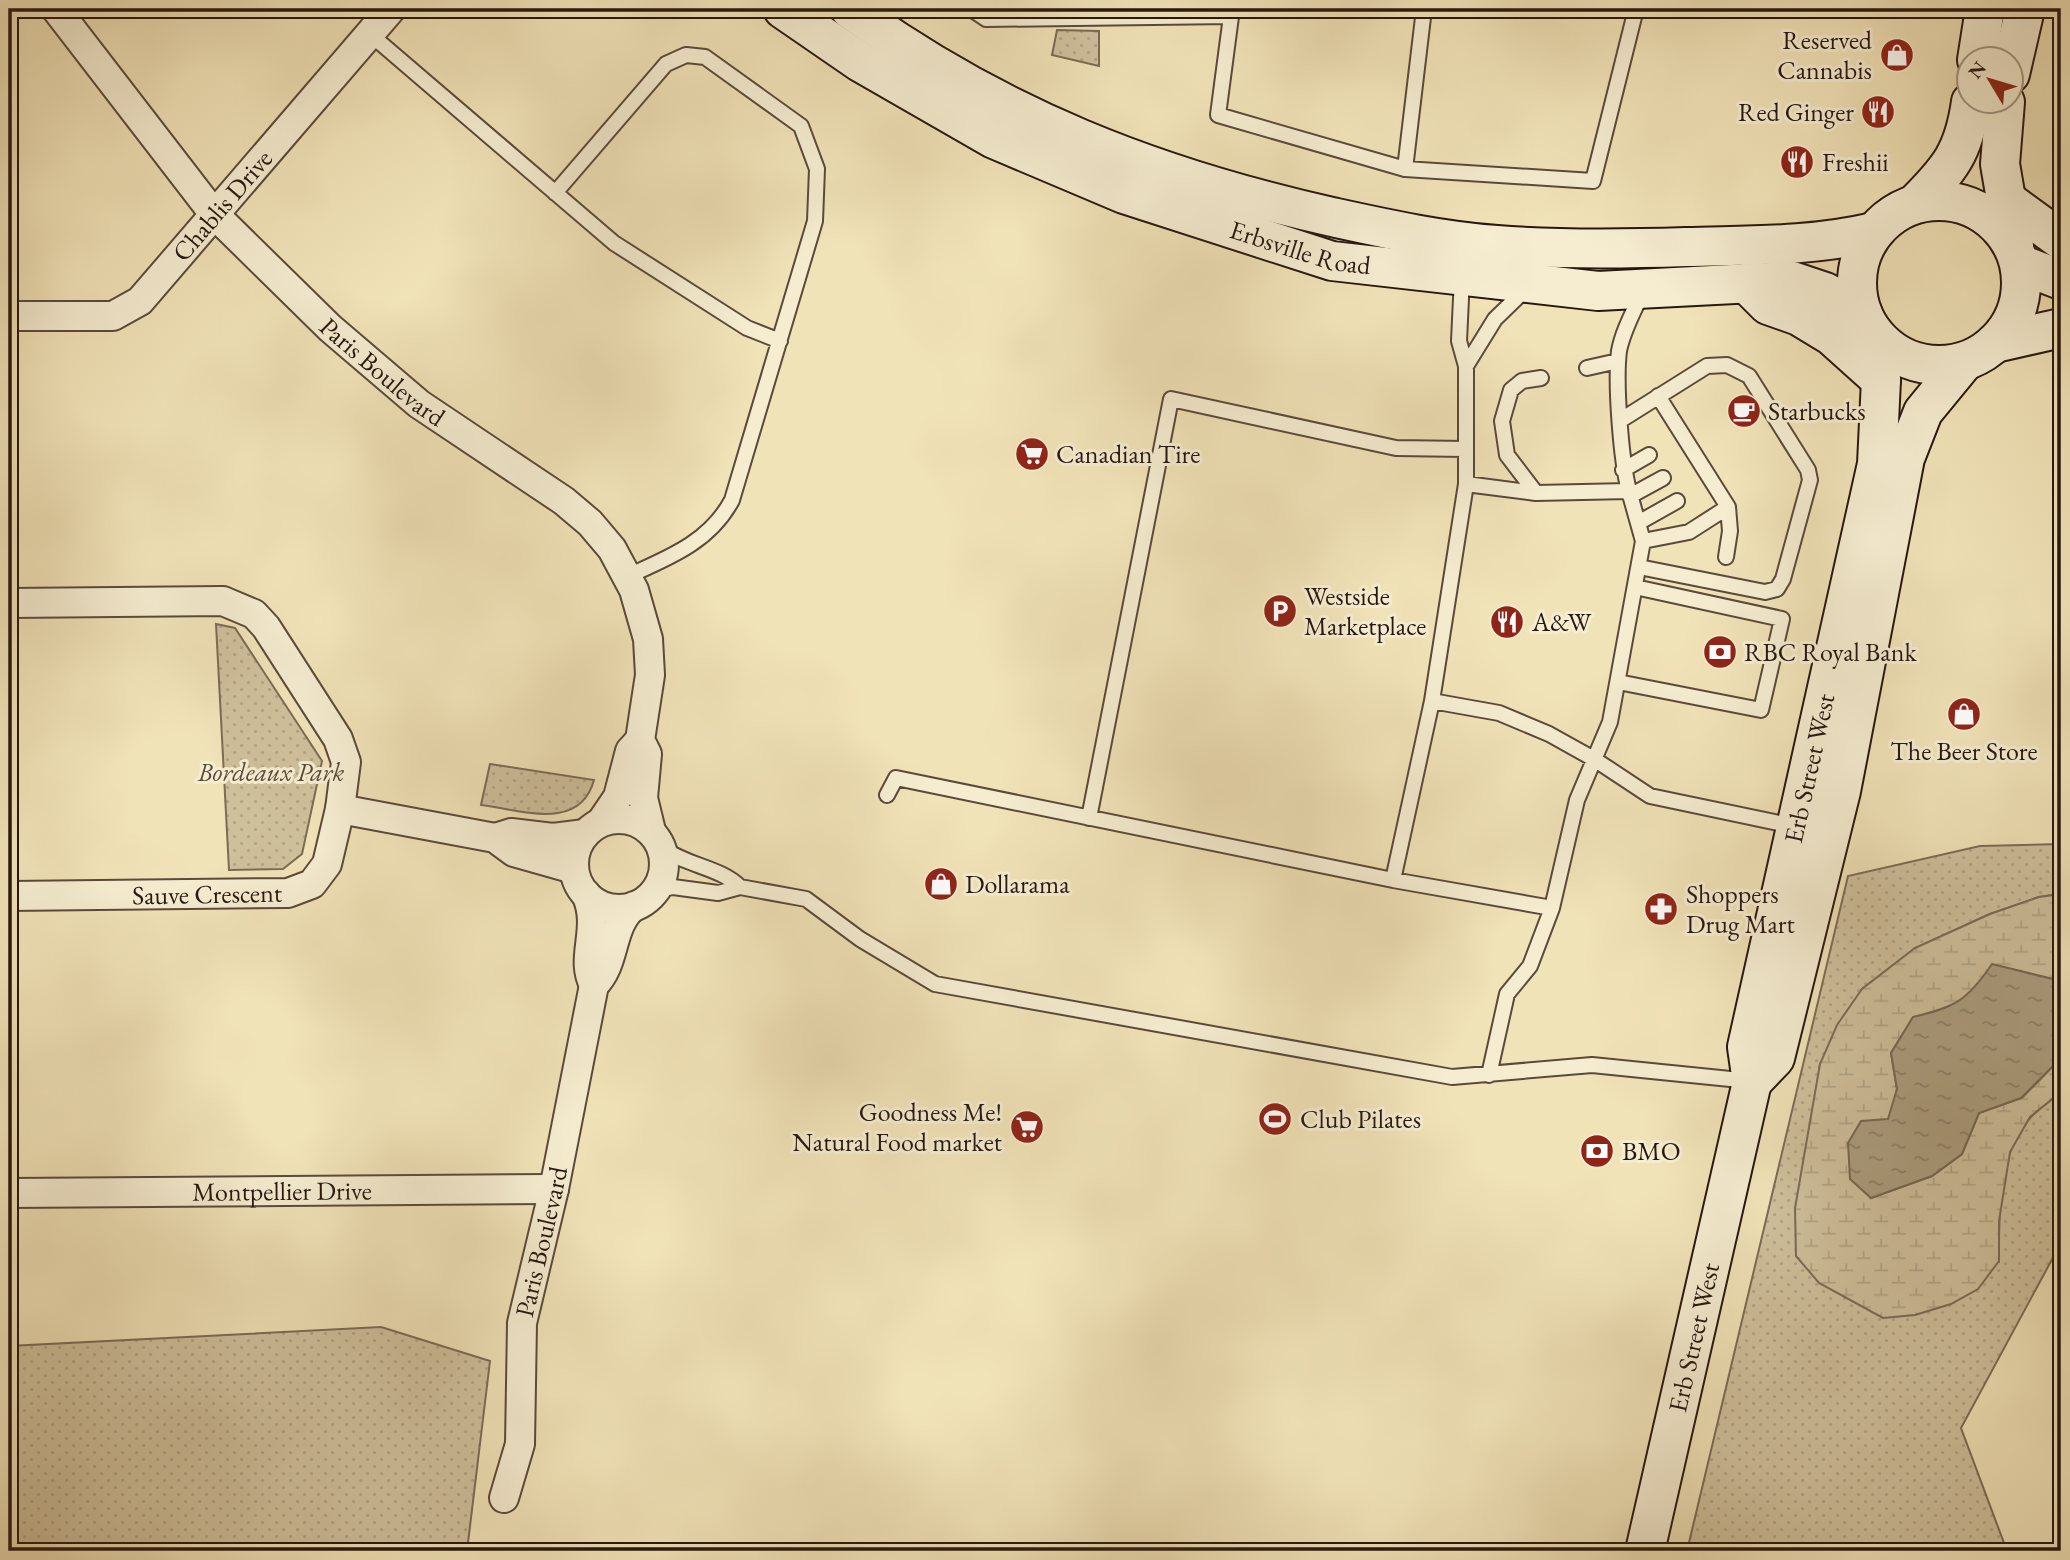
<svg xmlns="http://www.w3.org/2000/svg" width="2070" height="1560" viewBox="0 0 2070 1560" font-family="'EB Garamond',serif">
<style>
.grass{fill:url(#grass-dots);stroke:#7b6c56;stroke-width:2}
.wetland{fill:url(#wetland-marsh);stroke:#7b6c56;stroke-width:2}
.water{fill:url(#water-ripples);stroke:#776853;stroke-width:2}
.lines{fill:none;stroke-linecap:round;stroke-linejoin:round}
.lane-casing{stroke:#5a4a3b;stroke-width:18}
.street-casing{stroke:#5a4a3b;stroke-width:32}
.secondary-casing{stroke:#271711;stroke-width:42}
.lane{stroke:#f6edd1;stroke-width:14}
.street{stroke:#f6edd1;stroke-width:28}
.secondary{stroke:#f6edd1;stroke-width:38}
.labels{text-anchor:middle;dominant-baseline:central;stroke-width:6;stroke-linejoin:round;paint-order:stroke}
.poi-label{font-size:26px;fill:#271711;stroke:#f6edd1;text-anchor:start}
.street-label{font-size:26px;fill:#271711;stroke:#f6edd1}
.park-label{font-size:26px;font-style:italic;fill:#594a3b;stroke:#f6edd1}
</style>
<defs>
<pattern id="grass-dots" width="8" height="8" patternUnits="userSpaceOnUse" patternTransform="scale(1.75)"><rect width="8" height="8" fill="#cfc09c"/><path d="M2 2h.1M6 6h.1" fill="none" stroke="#b2a485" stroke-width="1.8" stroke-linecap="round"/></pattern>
<pattern id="wetland-marsh" width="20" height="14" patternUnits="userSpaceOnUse" patternTransform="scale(1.75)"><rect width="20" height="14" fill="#cfc09c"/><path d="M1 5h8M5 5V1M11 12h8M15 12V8" fill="none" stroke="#b2a485"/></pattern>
<pattern id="water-ripples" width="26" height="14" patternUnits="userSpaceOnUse" patternTransform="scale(1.75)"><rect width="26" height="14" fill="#ac9e7f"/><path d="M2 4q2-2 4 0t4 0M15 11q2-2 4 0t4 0" fill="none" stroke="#8c8067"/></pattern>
</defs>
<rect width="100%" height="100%" fill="#f1e3b8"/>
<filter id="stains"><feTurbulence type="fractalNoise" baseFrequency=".00286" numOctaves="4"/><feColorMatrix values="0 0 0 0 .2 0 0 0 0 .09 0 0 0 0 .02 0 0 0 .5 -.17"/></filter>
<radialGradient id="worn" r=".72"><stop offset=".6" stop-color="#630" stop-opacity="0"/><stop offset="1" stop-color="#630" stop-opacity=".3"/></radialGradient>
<path class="grass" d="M1057 30 1099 31V66L1052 55Z
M216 624 235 628 322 761 302 854 283 869 229 870Z
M490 764 594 780C580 832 521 810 481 805Z
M2061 844V894L2039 897 1990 914 1915 948 1862 989 1820 1064 1810 1129 1999 1261C1999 1215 1997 1152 2032 1116 2040 1107 2052 1100 2061 1092V1251L2056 1252 1961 1428 2007 1551H1687L1848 876 1980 846Z
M381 1327 490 1361 467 1551H9V1346Z"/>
<path class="wetland" d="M2061 894V981L1992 965C1967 1001 1955 1008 1913 1018L1891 1053 1897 1089 1871 1198 1932 1176 1962 1154 1979 1113 2022 1098 2061 1058V1092L2030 1117 2010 1152 1999 1221V1261L1978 1289 1951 1304 1915 1315 1883 1318 1819 1283 1796 1256 1795 1208 1820 1064 1837 1025 1862 989 1915 948 1990 914 2039 897Z"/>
<path class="water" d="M1992 964 2061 981V1058L2021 1098 1979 1113 1962 1154 1932 1176 1871 1198 1850 1179 1848 1143 1861 1121 1888 1119 1897 1089 1891 1053 1913 1017C1955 1007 1967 1001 1992 964Z"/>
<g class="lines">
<g class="lane-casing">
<path id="lane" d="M971 9 986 19 1231 16
M1232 9 1218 115 1405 169 1593 181 1636 9
M370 34 614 243 747 328 780 341
M1405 169 1424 9
M555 193 666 64 686 55 705 57 801 126 817 169 815 221 732 500C710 542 668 558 628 576
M1466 366 1495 319 1527 288
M1587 368 1618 361
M1621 420 1707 366 1727 365 1749 376 1808 470 1810 480 1783 579 1777 589 1765 592 1639 567
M1623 470 1649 455
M1466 484 1536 493 1629 491 1643 541 1610 722 1577 800 1552 908 1530 966 1507 994 1489 1075
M1629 491C1621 460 1615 383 1619 351 1623 330 1634 311 1643 291
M1536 493 1507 455 1502 421 1511 390 1522 381 1541 378
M1630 496 1663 478
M1638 523 1677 501
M1643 541 1689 532 1728 507 1658 396
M1726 557 1730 531 1728 507
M1618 682 1761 710 1782 619 1635 587
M1432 701 1499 713 1549 734 1594 759 1650 796 1793 826
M887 795 896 778 1393 880 1552 908
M1089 818 1171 399 1396 448 1466 449
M661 847C686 866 720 867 740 887
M1393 880 1432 701 1466 484V366L1459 341 1462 277
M656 890 673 887 718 893 740 887 806 899 860 939 935 984 1452 1077 1592 1065 1750 1081"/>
</g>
<g class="street-casing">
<g id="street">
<path id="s1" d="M56 9 214 214 330 328 419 404 564 501 590 523 612 549 634 590 648 639 650 675 640 740 647 754 643 798 651 831"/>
<path id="s2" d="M9 316H113L140 301 391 9"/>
<path d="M9 603 223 601 254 614 266 627 338 739 346 762 340 809 327 864 312 884 288 893 9 896"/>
<path d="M340 809 495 838 514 852 574 869"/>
<circle cx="619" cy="864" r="45"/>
<path d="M601 822 618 797 630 751 640 740"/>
<path d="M495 838 511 833 553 838 585 834"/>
<path d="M586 894C602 929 579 957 594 985"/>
<path id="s3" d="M9 1193 554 1189"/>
<path id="s4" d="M504 1498 520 1444 522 1323 554 1189 594 985C617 963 609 926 634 906"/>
</g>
</g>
<g class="secondary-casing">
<g id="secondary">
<path id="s5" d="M783 9 860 62 994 139 1124 194 1332 261 1598 291 1792 281 1825 292 1862 312"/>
<path d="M850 9C999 117 1154 177 1332 217 1387 229 1441 241 1497 245 1560 250 1623 249 1686 247 1751 245 1809 247 1874 232"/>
<path d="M1977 60 1985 9"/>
<path d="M2010 74 2025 9"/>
<path d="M2005 102 2000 164 2014 246"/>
<path d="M2005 199 2061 240"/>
<circle cx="1939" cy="283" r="82"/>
<path d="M1915 204C1950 169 1964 152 1971 102"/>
<path d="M2020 264 2061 280"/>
<path d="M1746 283 1768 305 1799 316 1832 336 1881 380"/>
<path d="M1995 343 2061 328"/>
<path d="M1752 1082 1775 1058 1841 791 1905 458 1923 412 1964 362"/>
<path id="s6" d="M1645 1551 1752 1082 1747 1047 1877 464 1881 380 1869 331"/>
</g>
</g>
<use href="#lane" class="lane"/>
<use href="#street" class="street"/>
<use href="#secondary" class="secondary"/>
</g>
<defs>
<g id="shop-disc" transform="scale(1.75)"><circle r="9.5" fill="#8f2418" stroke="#f6edd1"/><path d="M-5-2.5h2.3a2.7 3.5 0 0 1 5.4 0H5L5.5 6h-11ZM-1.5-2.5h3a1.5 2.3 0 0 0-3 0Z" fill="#fff"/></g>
<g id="restaurant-disc" transform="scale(1.75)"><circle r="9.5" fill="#8f2418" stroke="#f6edd1"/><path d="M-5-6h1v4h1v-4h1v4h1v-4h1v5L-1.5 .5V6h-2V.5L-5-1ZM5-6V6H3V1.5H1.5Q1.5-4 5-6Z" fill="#fff"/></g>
<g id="cafe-disc" transform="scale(1.75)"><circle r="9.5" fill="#8f2418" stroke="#f6edd1"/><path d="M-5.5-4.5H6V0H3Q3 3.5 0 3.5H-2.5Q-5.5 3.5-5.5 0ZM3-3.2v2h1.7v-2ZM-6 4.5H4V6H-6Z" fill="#fff"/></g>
<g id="supermarket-disc" transform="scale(1.75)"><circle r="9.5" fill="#8f2418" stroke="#f6edd1"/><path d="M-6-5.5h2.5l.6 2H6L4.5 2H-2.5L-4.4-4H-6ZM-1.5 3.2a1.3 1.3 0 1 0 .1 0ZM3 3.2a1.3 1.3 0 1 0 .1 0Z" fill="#fff"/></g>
<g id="parking-disc" transform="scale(1.75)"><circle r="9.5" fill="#8f2418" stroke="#f6edd1"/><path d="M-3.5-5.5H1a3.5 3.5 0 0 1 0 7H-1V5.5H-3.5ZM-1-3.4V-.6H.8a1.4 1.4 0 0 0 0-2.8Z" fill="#fff"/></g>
<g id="bank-disc" transform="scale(1.75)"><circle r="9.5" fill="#8f2418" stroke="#f6edd1"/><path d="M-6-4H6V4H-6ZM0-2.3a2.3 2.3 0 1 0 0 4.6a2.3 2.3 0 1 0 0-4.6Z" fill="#fff"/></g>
<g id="pharmacy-disc" transform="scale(1.75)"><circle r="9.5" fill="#8f2418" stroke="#f6edd1"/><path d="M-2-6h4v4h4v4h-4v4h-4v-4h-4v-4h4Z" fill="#fff"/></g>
<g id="stadium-disc" transform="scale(1.75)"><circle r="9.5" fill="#8f2418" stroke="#f6edd1"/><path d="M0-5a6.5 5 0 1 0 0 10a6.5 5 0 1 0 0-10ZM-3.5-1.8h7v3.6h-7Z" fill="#fff"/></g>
</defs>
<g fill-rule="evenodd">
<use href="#shop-disc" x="1897" y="55"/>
<use href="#restaurant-disc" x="1878" y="112"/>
<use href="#restaurant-disc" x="1797" y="162"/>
<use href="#cafe-disc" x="1744" y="411"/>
<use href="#supermarket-disc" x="1032" y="454"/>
<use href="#parking-disc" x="1280" y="611"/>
<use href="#restaurant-disc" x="1507" y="622"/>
<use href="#bank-disc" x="1720" y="652"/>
<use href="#shop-disc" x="1964" y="714"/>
<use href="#shop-disc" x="941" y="884"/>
<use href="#pharmacy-disc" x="1661" y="909"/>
<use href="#stadium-disc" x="1275" y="1119"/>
<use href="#supermarket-disc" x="1027" y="1127"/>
<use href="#bank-disc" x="1597" y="1151"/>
</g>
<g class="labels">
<g class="poi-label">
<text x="1872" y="40" text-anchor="end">Reserved<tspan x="1872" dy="30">Cannabis</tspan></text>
<text x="1854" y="112" text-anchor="end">Red Ginger</text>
<text x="1822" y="162">Freshii</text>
<text x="1768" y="411">Starbucks</text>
<text x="1056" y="454">Canadian Tire</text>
<text x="1304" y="596">Westside<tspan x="1304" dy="30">Marketplace</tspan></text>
<text x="1532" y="622">A&amp;W</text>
<text x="1744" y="652">RBC Royal Bank</text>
<text x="1964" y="751" text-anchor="middle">The Beer Store</text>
<text x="965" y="884">Dollarama</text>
<text x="1686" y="894">Shoppers<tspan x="1686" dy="30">Drug Mart</tspan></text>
<text x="1002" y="1112" text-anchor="end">Goodness Me!<tspan x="1002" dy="30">Natural Food market</tspan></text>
<text x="1300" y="1119">Club Pilates</text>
<text x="1622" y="1151">BMO</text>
</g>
<g class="street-label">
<text stroke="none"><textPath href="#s2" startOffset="261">Chablis Drive</textPath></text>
<text stroke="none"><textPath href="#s5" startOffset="574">Erbsville Road</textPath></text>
<text stroke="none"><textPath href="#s1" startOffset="490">Paris Boulevard</textPath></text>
<text stroke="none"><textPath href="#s6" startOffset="802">Erb Street West</textPath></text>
<text transform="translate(207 894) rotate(-1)">Sauve Crescent</text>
<text stroke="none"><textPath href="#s3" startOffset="273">Montpellier Drive</textPath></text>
<text stroke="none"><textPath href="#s4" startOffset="261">Paris Boulevard</textPath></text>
<text stroke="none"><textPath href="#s6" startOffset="219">Erb Street West</textPath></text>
</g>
<g class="park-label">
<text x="271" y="772">Bordeaux Park</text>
</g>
</g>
<rect width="2070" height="1560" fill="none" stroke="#f1e3b8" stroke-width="35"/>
<rect x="10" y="10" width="2049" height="1539" fill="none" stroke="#271711" stroke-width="3.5"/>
<rect x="18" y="18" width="2035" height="1525" fill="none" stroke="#271711" stroke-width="2"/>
<g transform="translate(1990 80) rotate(308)"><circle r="33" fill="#f6edd1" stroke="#a39784" stroke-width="2"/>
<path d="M0-5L12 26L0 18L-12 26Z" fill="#8f2418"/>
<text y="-10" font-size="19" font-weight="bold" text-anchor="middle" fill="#271711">N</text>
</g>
<rect width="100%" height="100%" filter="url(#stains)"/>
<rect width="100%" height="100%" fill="url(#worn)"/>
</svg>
